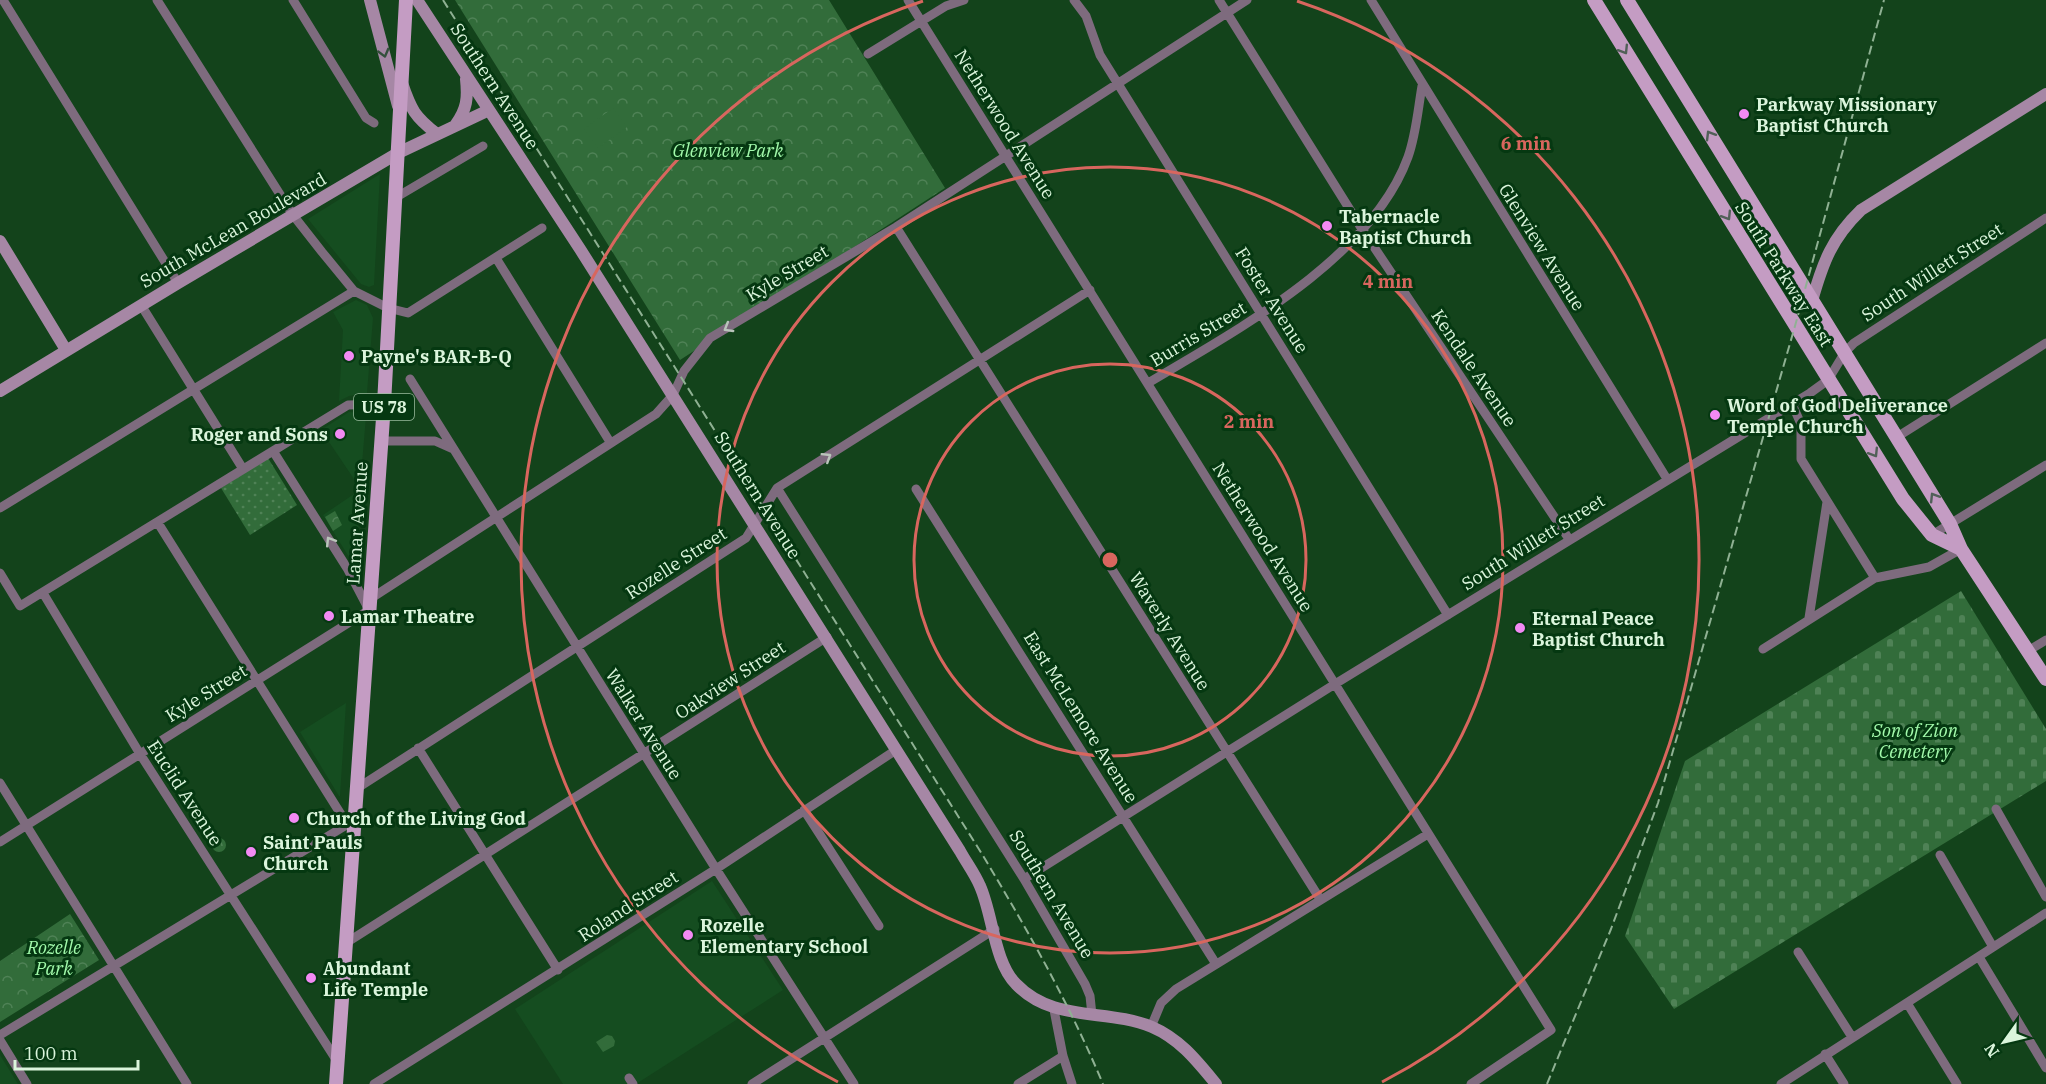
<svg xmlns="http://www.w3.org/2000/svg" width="2046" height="1084" viewBox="0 0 2046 1084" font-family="'IBM Plex Serif',serif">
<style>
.built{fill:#154d20}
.grass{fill:url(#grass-dots)}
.cemetery{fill:url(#cemetery-stones)}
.park{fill:url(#park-crowns)}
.garden{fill:#326c3a}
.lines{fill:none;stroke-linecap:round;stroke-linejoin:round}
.street{stroke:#7e6b7e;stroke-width:9}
.secondary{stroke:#a687a5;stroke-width:12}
.primary{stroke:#c49cc3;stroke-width:14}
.rail{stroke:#8fb193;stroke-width:2;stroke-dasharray:9 4.5;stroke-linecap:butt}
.oneway{stroke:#516058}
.oneway2{stroke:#35503d}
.oneway3{stroke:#bac5bb}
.ring{fill:none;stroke:#d8665e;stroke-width:3}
.poi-dot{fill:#f28af3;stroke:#053811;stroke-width:2}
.labels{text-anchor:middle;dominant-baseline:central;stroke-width:6;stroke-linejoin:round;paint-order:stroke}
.shield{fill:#053811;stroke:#9bbc9f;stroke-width:1.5}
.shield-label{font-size:16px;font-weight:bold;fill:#dbf5dc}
.street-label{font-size:18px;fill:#dbf5dc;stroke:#053811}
.poi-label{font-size:18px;font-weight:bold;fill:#dbf5dc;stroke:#053811;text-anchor:start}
.park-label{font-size:18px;font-style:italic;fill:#a2faab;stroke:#053811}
.centre{fill:#d8665e;stroke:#053811;stroke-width:3}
.ring-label{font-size:18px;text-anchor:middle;font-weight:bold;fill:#d8665e;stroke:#053811;stroke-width:6;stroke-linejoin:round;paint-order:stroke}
</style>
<defs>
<pattern id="grass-dots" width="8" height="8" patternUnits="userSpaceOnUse" patternTransform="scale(1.5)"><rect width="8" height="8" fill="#326c3a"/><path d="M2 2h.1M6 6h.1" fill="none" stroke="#4f8256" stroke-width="1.8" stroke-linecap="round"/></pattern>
<pattern id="cemetery-stones" width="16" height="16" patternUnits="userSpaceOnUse" patternTransform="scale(1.5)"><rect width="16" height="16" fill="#326c3a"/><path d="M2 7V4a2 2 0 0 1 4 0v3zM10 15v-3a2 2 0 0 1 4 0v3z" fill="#4f8256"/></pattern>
<pattern id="park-crowns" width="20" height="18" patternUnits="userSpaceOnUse" patternTransform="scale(1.5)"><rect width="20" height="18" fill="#326c3a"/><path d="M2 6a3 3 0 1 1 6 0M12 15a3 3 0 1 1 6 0" fill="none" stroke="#4f8256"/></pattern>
</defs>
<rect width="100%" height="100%" fill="#13431b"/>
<path class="built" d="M380 174 374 285 369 287 361 284 308 219Z
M356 300 367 305 373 318 367 393 349 396 339 401 343 330 333 312Z
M349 412 365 413 366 416 360 488 321 430Z
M360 490 357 559 352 562 323 515Z
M346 703 340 796H339L300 732Z
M712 881 783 990 636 1084H563L515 1009Z
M0 1055 18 1084H0Z"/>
<path class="grass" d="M268 458 297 505 250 535 221 488Z"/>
<path class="cemetery" d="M1961 591 2046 729V781L1674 1009 1625 936 1685 761Z"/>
<path class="park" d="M455 0H829L945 188 680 360Z
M335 511 342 525 333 531 325 517Z
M212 845a7 7 0 1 1 14 0a7 7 0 1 1-14 0Z
M70 914 99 960 0 1022V961Z
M607 1035 612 1036 615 1041 614 1046 603 1052 596 1042Z"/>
<path class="garden" d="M613 108 627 127 598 148 584 129Z"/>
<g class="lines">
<path class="street" d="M3 0 178 283
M157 0 293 215 322 252 354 291 388 308 408 313 542 228
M293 0 366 118 374 123
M908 0 1551 1030 1471 1084
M1074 0 1086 16 1100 55 1448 615
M1219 0 1362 229 1569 539
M1371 0 1667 479
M868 54 946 6 964 0
M395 198 483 146
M896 227 1320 899
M496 258 610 442
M141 305 243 469
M410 379 716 869 854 1084
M1148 383C1235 331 1371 259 1408 157 1416 135 1418 109 1422 86
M1897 437 2046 343
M381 441H435L453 449
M777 488 1024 879 1085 984 1090 996 1092 1015
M916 489 1216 964
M0 508 354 291
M158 523 347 824
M1932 535 2046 465
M0 573 20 606 348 405 384 404
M1875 578 1929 567 1961 549
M43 593 140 754 337 1061
M370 599 656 414 673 395 684 371 710 338 896 227 1247 0
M1809 618 1827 502
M1763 649 1875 578 1801 459V424L1792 404
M2028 651 2046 640
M418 748 558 970
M0 783 187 1084
M356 789 746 538 777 488 1090 290
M1996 809 2046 897
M804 810 879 926
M0 842 369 610 347 568 273 451
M1940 855 1993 947
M1024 879 1335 684 1810 393 1828 380 1845 352 1854 343 2046 218
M346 943 827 637
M1798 952 1852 1037
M1979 957 2046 1068
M1907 1003 1957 1084
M1054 1010 1063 1056 1072 1084
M1151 1027 1161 1003 1176 989 1428 834
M0 1035 353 821
M0 1040 27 1084
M1825 1054 1844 1084
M629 1078 633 1084
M374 1084 716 869 896 750
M752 1084 995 929
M1018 1084 1063 1056
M1781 1084 2046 913"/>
<path class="secondary" d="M370 0 398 106
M417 0 580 249 960 851C966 862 975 874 980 886 993 915 994 962 1016 984 1053 1023 1106 1008 1152 1027 1180 1039 1197 1061 1216 1084
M402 83C411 110 415 117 437 134
M456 124C467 109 468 98 466 79
M0 241 66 350
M1812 301C1823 262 1832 238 1861 210L2046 94
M0 391 178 283 398 153 489 110"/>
<path class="primary" d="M1594 0 1903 499 1932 535 1961 549
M1627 0 1950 524 1961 549 2046 679
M336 1084 384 404 406 0"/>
<path class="rail" d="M443 0 982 854C1027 929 1069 1003 1103 1084
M1547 1084 1611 929 1658 803 1795 326 1884 0"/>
</g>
<defs><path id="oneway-chevron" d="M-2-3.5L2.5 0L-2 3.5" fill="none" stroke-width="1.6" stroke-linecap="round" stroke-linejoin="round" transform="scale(1.5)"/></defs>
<g class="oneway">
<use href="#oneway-chevron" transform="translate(1624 50) rotate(58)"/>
<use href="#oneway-chevron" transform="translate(1710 135) rotate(-121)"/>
<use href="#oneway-chevron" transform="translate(1727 216) rotate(58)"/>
<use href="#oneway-chevron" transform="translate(1874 453) rotate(58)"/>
<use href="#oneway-chevron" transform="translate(1934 497) rotate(-122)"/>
</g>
<use class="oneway2" href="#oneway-chevron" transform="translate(384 53) rotate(75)"/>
<g class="oneway3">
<use href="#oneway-chevron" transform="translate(728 328) rotate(149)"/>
<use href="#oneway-chevron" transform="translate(827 457) rotate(-32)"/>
<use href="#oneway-chevron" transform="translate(330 541) rotate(-122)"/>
</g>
<g class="ring">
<circle cx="1110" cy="560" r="196"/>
<circle cx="1110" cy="560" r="393"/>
<path d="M838 1082A589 589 0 0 1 923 1M1297 1A589 589 0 0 1 1382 1082"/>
</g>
<g class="poi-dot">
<circle cx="1744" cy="114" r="6"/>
<circle cx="1327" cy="226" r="6"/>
<circle cx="349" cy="356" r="6"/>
<circle cx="1715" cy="415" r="6"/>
<circle cx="340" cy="434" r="6"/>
<circle cx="329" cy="616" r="6"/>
<circle cx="1520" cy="628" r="6"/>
<circle cx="294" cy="818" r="6"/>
<circle cx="251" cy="852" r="6"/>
<circle cx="688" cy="935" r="6"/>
<circle cx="311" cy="978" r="6"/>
</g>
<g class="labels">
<rect class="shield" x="354" y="394" width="60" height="26" rx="4.5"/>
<g class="shield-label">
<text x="384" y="407">US 78</text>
</g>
<g class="street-label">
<text transform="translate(495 86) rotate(57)">Southern Avenue</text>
<text transform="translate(1005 124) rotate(58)">Netherwood Avenue</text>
<text transform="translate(233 230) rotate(-30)">South McLean Boulevard</text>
<text transform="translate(1542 247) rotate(58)">Glenview Avenue</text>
<text transform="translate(1932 272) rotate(-33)">South Willett Street</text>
<text transform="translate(787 273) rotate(-31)">Kyle Street</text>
<text transform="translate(1784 274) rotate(58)">South Parkway East</text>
<text transform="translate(1272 300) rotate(58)">Foster Avenue</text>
<text transform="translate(1198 334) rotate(-31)">Burris Street</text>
<text transform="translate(1474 368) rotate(56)">Kendale Avenue</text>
<text transform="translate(758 495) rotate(58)">Southern Avenue</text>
<text transform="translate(357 523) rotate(-86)">Lamar Avenue</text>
<text transform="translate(1263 537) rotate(58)">Netherwood Avenue</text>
<text transform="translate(1533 542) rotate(-32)">South Willett Street</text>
<text transform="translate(676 563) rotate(-33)">Rozelle Street</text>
<text transform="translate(1170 631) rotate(58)">Waverly Avenue</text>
<text transform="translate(730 680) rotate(-33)">Oakview Street</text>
<text transform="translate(206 693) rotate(-32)">Kyle Street</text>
<text transform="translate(1081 717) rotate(58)">East McLemore Avenue</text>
<text transform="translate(644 724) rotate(58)">Walker Avenue</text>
<text transform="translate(185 793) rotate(57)">Euclid Avenue</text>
<text transform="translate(1052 894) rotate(59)">Southern Avenue</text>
<text transform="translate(628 906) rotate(-33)">Roland Street</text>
</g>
<g class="poi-label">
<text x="1756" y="104">Parkway Missionary<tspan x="1756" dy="21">Baptist Church</tspan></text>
<text x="1339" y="216">Tabernacle<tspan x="1339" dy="21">Baptist Church</tspan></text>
<text x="361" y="356">Payne's BAR-B-Q</text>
<text x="1727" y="405">Word of God Deliverance<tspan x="1727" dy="21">Temple Church</tspan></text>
<text x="328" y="434" text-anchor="end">Roger and Sons</text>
<text x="341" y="616">Lamar Theatre</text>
<text x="1532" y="618">Eternal Peace<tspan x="1532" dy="21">Baptist Church</tspan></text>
<text x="306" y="818">Church of the Living God</text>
<text x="263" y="842">Saint Pauls<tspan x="263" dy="21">Church</tspan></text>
<text x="700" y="925">Rozelle<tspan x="700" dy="21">Elementary School</tspan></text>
<text x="323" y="968">Abundant<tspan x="323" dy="21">Life Temple</tspan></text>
</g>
<g class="park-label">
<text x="728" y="150">Glenview Park</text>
<text x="1915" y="730">Son of Zion<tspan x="1915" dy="21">Cemetery</tspan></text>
<text x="54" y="947">Rozelle<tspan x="54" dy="21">Park</tspan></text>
</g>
</g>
<circle cx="1110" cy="560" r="9" class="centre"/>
<g class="ring-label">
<text x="1526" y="150">6 min</text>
<text x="1388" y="288">4 min</text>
<text x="1249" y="428">2 min</text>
</g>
<g transform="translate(2004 1042) rotate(236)" stroke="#053811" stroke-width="4.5" paint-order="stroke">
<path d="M0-4.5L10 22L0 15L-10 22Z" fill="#dbf5dc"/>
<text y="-9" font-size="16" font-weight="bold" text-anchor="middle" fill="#dbf5dc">N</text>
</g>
<path d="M15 1060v9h123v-9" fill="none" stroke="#dbf5dc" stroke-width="3"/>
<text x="24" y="1060" font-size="18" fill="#dbf5dc" stroke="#053811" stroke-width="4.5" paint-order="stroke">100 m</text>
</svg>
